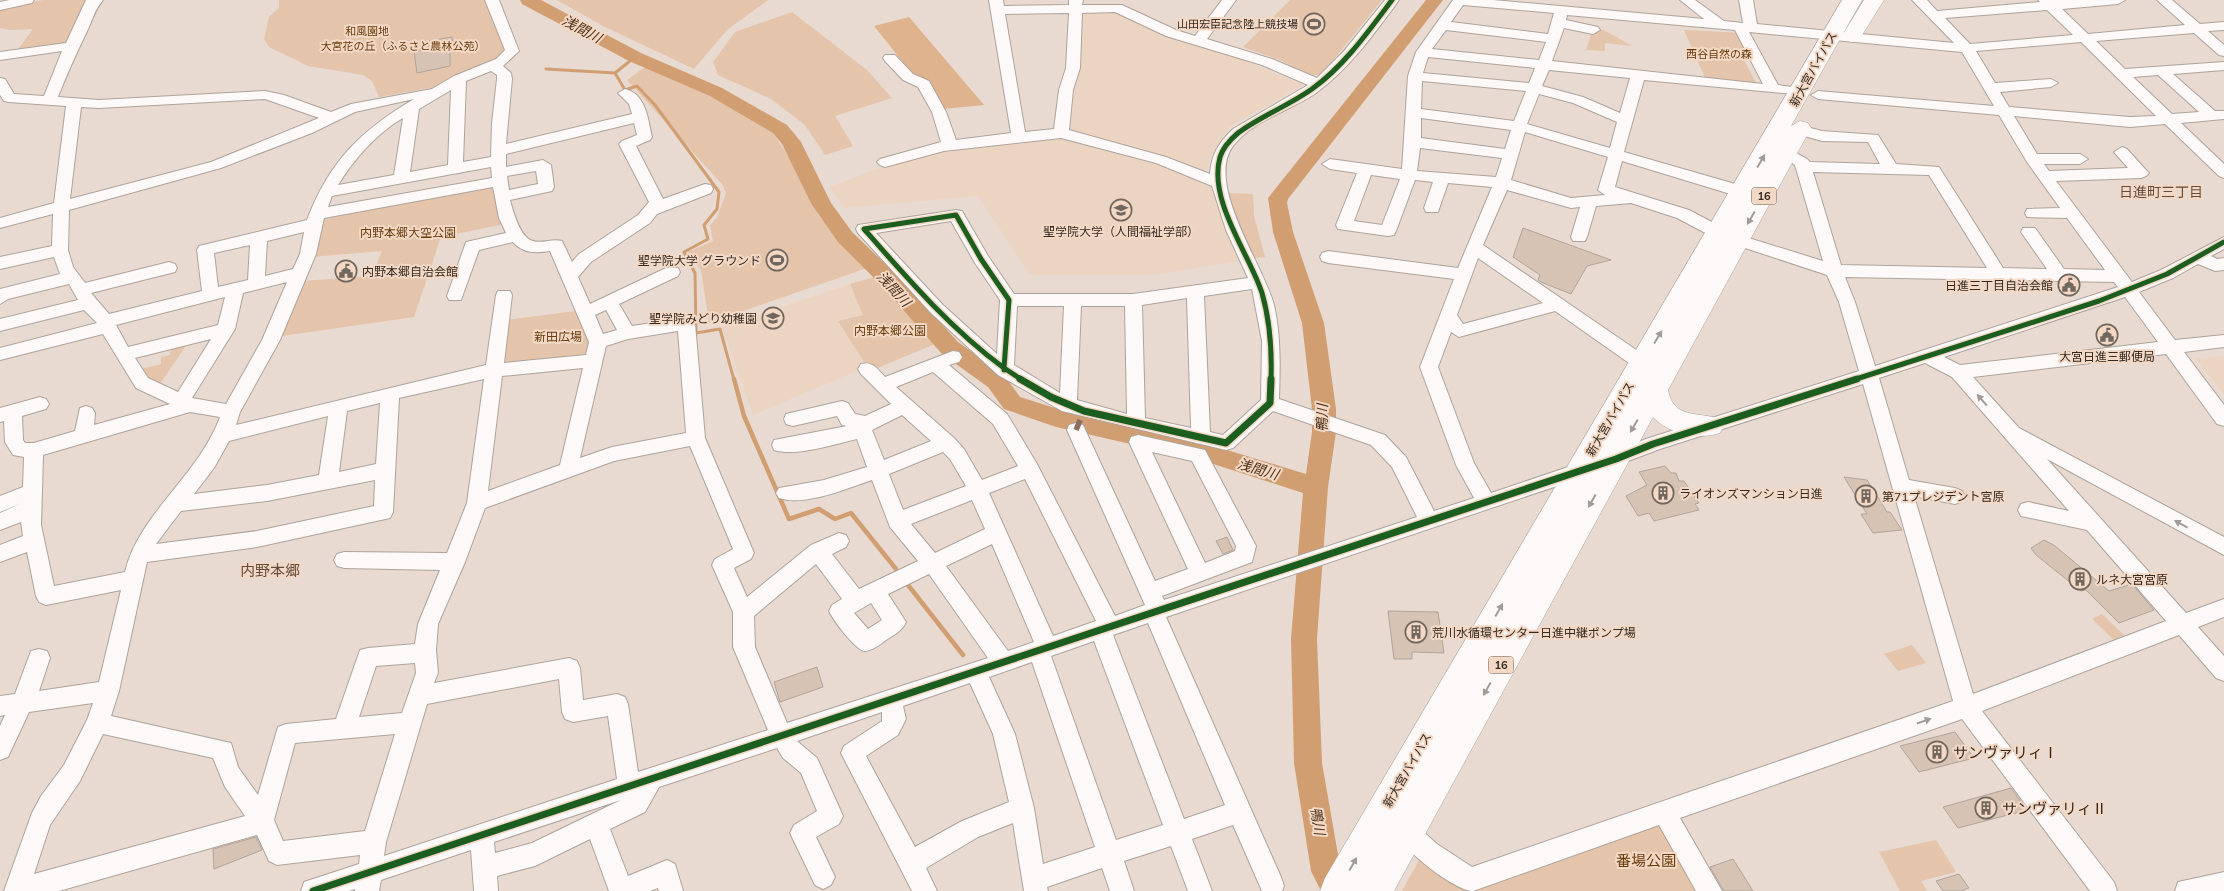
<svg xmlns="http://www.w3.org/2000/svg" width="2224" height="891" viewBox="0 0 2224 891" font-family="Mulish,'Noto Sans JP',sans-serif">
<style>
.built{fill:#ecd4c2}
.green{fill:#e4c4aa}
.forest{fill:#deb38e}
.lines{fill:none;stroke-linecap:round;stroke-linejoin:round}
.stream-far1{stroke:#d19e72;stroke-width:3}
.stream{stroke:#d19e72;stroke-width:4.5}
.river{fill:#d19e72;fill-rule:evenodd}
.building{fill:#d7c3b3;stroke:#afa49c}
.minor-casing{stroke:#aea39b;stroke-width:2}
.highway-casing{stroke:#aea39b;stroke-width:1}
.minor{fill:#fcf9f8;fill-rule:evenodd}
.highway{fill:#fcf9f8;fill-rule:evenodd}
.quiet{stroke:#8d6e63;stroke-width:5.5;stroke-dasharray:11 5.5;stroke-linecap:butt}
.cycleway-far1-casing{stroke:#f3d9c5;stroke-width:8}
.cycleway-casing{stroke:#f3d9c5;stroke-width:10}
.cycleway-far1{stroke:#1b5e20;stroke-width:5}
.cycleway{stroke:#1b5e20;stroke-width:7}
.oneway{fill:#a29b97}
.labels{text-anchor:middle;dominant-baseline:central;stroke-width:4;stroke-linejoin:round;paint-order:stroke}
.far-poi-label{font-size:11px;fill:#332921;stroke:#f3d9c5;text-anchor:end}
.far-park-label{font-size:11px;fill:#683b0d;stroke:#f3d9c5}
.shield{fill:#f3d9c5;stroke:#6d5e52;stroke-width:1}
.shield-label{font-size:11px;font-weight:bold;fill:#332921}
.street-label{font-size:12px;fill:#332921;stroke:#f3d9c5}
.poi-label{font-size:12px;fill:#332921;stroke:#f3d9c5;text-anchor:start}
.park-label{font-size:12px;fill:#683b0d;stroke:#f3d9c5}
.water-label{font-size:14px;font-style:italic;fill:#4f3219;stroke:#f3d9c5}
.neighbourhood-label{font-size:14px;fill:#624d3b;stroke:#f3d9c5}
.quarter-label{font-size:15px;fill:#624d3b;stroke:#f3d9c5}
.near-poi-label{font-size:15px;fill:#332921;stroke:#f3d9c5;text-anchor:start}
.near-park-label{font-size:15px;fill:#683b0d;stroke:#f3d9c5}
</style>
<rect width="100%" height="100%" fill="#e8dad0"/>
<path class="built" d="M1082 12H1119L1165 35 1235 57 1303 85 1229 127 1209 159 1207 169 1197 172 1065 130Z
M1060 139 1154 163 1210 186 1225 218 1239 261 1154 275H1030L978 196 844 208 830 187 884 166 953 151Z
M850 284 864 315 839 321 868 366 753 415 722 327Z
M2224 356V394L2196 359Z"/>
<path class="green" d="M43 0H92L69 44 16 52 33 29 9 30 0 28V9Z
M279 0H487L508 51 502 59 435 87 379 97 372 81 363 75 308 66 269 47 264 39 269 17 279 8Z
M557 0H768L727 30 694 69 603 26Z
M1290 0H1382L1321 75H1310L1280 60 1243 47Z
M792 12 867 70 892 98 835 116 853 146 825 155 805 125 771 99 718 75 713 62 735 32Z
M1593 29 1604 30 1632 46 1605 43V51L1586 50Z
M1684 30 1743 33 1754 55 1742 56 1757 85 1706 80Z
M646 66 731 104 773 133 793 164 818 215 867 268 709 323 701 270 688 252 713 241 710 225 717 218 726 193 722 184 627 80Z
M493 186 505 224 441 237 414 317 282 336 289 308 302 281 372 276 382 251 311 257 322 215Z
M1228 193 1253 194 1254 216 1265 257 1253 258 1236 219Z
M878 276 896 292 940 342 870 371 838 321 863 315 850 284Z
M576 311 590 345 588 352 579 357 500 366 507 320Z
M189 341 160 384 151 380 141 369 161 364V357L170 355 172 345Z
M2102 614 2125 636 2114 640 2092 619Z
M1912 645 1926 663 1898 671 1884 654Z
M1651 825 1667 829 1702 891H1402L1422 855 1473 886Z
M1936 840 1956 872 1921 881 1927 891H1900L1879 852Z"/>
<path class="forest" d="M909 17 984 105 943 109 929 81 911 72 874 26Z"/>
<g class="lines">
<path class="stream-far1" d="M635 57 615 73 625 90 637 86 655 105 719 192 717 209 704 225 708 239 684 252 695 273 696 333 720 329 734 380
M546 69 615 73"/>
<path class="stream" d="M734 379 744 416 789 519 819 509 835 519 851 513 896 569
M908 585 963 655"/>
<path class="river" d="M520 0H541L641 53 722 88 787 125 801 142 831 203 852 232 900 278 958 342 1004 375 1020 397 1058 409 1201 442 1306 474 1312 432V409L1302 323 1273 232 1268 198 1426 0H1443L1288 199 1287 203 1293 232 1324 323 1336 409V432L1328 487 1317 639 1322 763 1340 866 1353 891H1321L1311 871 1294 763 1291 639 1303 493 1201 460 1056 427 1004 409 988 387 942 354 884 288 838 242 812 205 782 144 773 133 710 96 629 61 522 4Z"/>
</g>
<path class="building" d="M452 37 454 50 450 51V66L417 73 414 52 428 49 429 41Z
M1523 228 1611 260 1587 266 1571 294 1541 282 1538 280 1540 275 1513 257Z
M1665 466 1671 473H1676L1679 481H1684L1699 503 1695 504 1699 510 1654 521 1649 513 1638 516 1626 496 1647 485 1639 472Z
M1844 477 1867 480 1887 512H1890L1902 530 1873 533 1861 514H1867Z
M1227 537 1233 550 1223 554 1216 541Z
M2044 540 2055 546 2109 591 2132 584 2154 610 2119 623 2086 590 2081 591 2036 555 2031 548Z
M1388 611 1438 612 1444 653 1412 652V659H1394Z
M817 667 823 687 780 702 774 682Z
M1955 732 1974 758 1919 772 1900 746Z
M2011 788 2027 810 1958 828 1943 807Z
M256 837 262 850 214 869 213 849Z
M1733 859 1753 891H1724L1710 867Z
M1959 874 1969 888 1961 891H1943L1936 881Z"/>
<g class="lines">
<g class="minor-casing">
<path id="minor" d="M9 0H34L32 3 0 10V2Z
M86 0H103C93 13 95 14 89 27 78 50 67 73 58 97L99 100 265 91 284 95 331 112 351 104 432 89 454 76 496 59 505 50 485 0H499L519 51 503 66 511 73 512 79 506 144 632 114 629 104 618 93 625 89C646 94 648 119 652 137L650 140 636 146 663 199 705 184 711 185 713 189 711 193 657 214 650 223 591 262 578 277 590 304 666 268H678L680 272 678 276 619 304 632 326 686 318 692 320 695 324 705 438 754 553 751 559 734 568 747 597 811 545 839 533 846 535 849 541 846 547 832 554 859 589 918 561 890 527 872 480C848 488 804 507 779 498L776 493 779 488 824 480 867 467 857 439C835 444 796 457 774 450L772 445 774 440 847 426 842 425 837 416 793 426 786 424 784 419 786 414 842 401 848 403 855 414 865 416 891 404 861 374 858 369 861 364C873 361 877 369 885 377L953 351 959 352 962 357 959 362 949 365 1007 414 1037 464 1115 616 1145 605 1067 430 1069 425 1076 423 1083 425 1155 581 1188 569 1129 442 1131 437 1138 435 1205 450 1256 546 1252 562 1162 596 1164 600 1417 517 1392 467 1371 445 1273 411 1233 448 1226 450 1062 411 998 375 931 313 858 233 856 229 858 225 956 210 962 211 988 256 1014 294H1133L1248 278 1226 230 1212 186 1156 163 1061 138 944 151 885 167 880 165 877 162 880 159 941 142 932 112 918 87 903 80 885 61 883 58 885 55H895L913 74 929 81 946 112 956 140 1011 133 989 0H1003L1004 6 1069 5V0H1083L1082 5H1122L1176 30 1195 36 1222 0H1236L1207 39 1272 59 1317 78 1344 51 1385 0H1399C1375 33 1349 69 1316 93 1290 111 1253 120 1233 146 1205 184 1263 264 1274 305 1281 336 1280 367 1279 399L1385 435 1406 457 1434 511 1474 498 1456 465 1420 367 1454 279 1328 263 1322 261 1320 257 1322 253 1328 251 1458 268 1492 187 1448 183 1438 212H1426L1424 208 1433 182 1415 180 1396 231 1394 235 1388 236 1338 229 1336 225 1357 173 1330 169 1322 164 1330 159 1402 169 1408 76 1416 52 1453 0H1493L1704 19 1680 0H1695L1724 21 1743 23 1739 0H1753L1757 24 1954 43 1912 0H1927L1937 11 2040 2 2038 0H2125L2118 4 2062 9 2088 34 2185 25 2157 0H2172L2200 24 2224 22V30L2208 31 2224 45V56L2219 55 2194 33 2096 41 2125 69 2224 62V70L2173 74 2215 111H2224V119L2181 123 2224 164V178L2219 176 2165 124 2130 127 2014 116 2037 154H2080L2088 159 2080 164H2044L2049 171 2128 168 2114 152 2122 147 2127 149 2146 170 2149 173 2146 176 2141 178 2056 181 2132 282 2161 270 2224 237V249L2211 256 2217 259 2224 258V270L2215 271 2198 264 2173 278 2139 292 2175 340 2224 335V347L2184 352 2224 405V426L2217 424 2166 354 1973 377 2019 428 2224 537V555L2047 459 2186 613 2224 599V617L2198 627 2224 656V681L2216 678 2179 635 1982 711 2114 882 2117 891H2090L1962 719 1680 818 1722 891H1696L1659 825 1473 891C1455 891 1403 850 1396 833L1400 825 1408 822 1416 825 1437 844 1472 867 1953 701 1863 384 1660 449 1612 467 1605 465 1603 460 1605 455 1646 439 1859 371 1839 302 1827 275 1733 244 1731 240 1733 236 1739 235 1823 261 1795 165 1779 153 1787 148 1807 159 1810 162 1880 164 1868 142 1822 141 1794 133 1792 130 1794 127 1799 125 1822 131 1878 135 1896 164 1939 167 2003 268 2047 269 2021 232 2023 228H2035L2064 269 2105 270 2067 218 2027 217 2025 213 2027 209 2060 208 2027 162 1999 115 1818 99 1811 95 1818 91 1994 106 1962 52 1749 32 1778 85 1805 89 1807 92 1805 95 1644 80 1624 152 1749 188 1751 192 1749 196H1737L1622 161 1615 187 1689 210 1725 229 1727 233 1725 237H1713L1677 218 1631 203 1596 206 1587 237 1585 241H1573L1571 237 1580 207 1571 208 1507 190 1483 245 1648 358 1651 363 1648 368 1642 370 1636 368 1555 311 1459 337 1451 332 1438 367 1474 463 1491 493 1586 461 1593 464 1596 469 1593 474 1166 617 1281 877 1284 886 1282 891H1262L1233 825 1192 839 1212 891H1188L1171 846 1124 861 1134 891H1110L1102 868 1047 887 1048 891H1024L1013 823 978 837 926 868 937 891H912L841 753 844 746 882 721V712L797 741 817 758 843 816 839 824 816 837 835 877 831 885 823 889 815 885 790 833 794 825 817 811 801 773 783 758 777 748 659 787 645 812 610 829 628 876 667 860 675 864 683 891H659L658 888 650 891H609L590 839 535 866 497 876 498 891H474L471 850 381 880 379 891H355V889L349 891H301L304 882 359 864 360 855 277 865 269 861 257 835 59 891H4L32 813 41 796 64 765 87 720 93 703 29 712 8 757 0 760V726L5 715 0 716V696L15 694 31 651 39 649 47 651 50 658 39 691 99 682 121 590 46 605 39 602 36 596 27 552 0 562V545L23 536 21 522 0 530V513L22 503 0 512V496L23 487 24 457 13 455 5 442 4 421 0 422V408L40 397 46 399 49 404 46 409 22 416 23 440 25 443H34L75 431 80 408 86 406 92 408 95 413 94 425 170 404 136 388 103 334 0 360V348L97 323 84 310 0 331V319L78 300 69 284 8 299 0 304V289L60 274 54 257 0 269V257L52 246 53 214 0 228V218L54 203 66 106 9 102 4 101 0 95V78L5 79 14 94 44 96 62 51 0 60V52L66 43ZM1463 5 1554 13 1548 34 1451 22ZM2047 10 2073 35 1970 44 1945 18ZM1115 12 1166 36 1262 65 1308 85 1233 129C1219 142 1211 155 1210 174L1166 157 1069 130 1073 90 1080 68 1082 13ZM1069 13 1066 68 1059 90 1054 129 1025 132 1005 14ZM1567 15 1735 30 1763 84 1552 61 1564 28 1593 34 1600 30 1598 27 1566 20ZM1446 30 1546 42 1539 60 1432 49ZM2081 42 2156 116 2130 117 2009 107 2000 92 2051 87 2058 83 2051 79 1995 83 1976 51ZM1428 57 1535 68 1529 83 1423 73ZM1549 70 1630 78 1620 113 1583 97 1542 86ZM491 71 497 75V79L492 123 491 157 463 162 466 81ZM2158 75 2199 112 2172 114 2133 77ZM1422 81 1526 91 1514 121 1421 109ZM451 90 448 165 410 172 419 109ZM1539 94 1573 103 1617 122 1610 148 1527 124ZM265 99 319 118 211 162 70 199 81 107 99 108ZM414 99C360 131 329 162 307 220L199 246 197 250 202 291 109 314 91 293 175 272 177 268 175 264 169 262 85 283 73 267 68 250 69 210 221 168 312 133 355 112ZM403 118 394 175 338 185C354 159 377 133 403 118ZM1421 118 1511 130 1505 149 1421 138ZM634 123 637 135 622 141 619 144 649 202 638 215 579 254 572 262 562 241C552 238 543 244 533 241 520 238 513 211 510 200L552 191 554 187 551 165 543 160 506 167V154ZM1525 132 1608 157 1598 190 1605 195 1571 198 1511 180ZM1420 148 1502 158 1496 177 1417 171ZM491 167 492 178 328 207 332 196ZM536 171 538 184 509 190 507 176ZM1813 172 1929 175 1987 268 1841 265ZM1371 175 1400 179 1382 225 1354 221ZM493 187 499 218 506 233 466 242 447 296 449 300H461L479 250 513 242C523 254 537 253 550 251L589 342 586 355 504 363 512 295 510 291H498L496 295 486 365 236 425 240 412 280 340 316 254 324 218ZM951 221 975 263 1000 300 997 354 943 305 876 233ZM304 232 300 254 293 269 265 276 267 241ZM250 245 248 280 218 287 214 253ZM1478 258 1543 303 1463 324 1457 315ZM1845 277 2114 282 2118 287 1875 366 1855 302ZM287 282 262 340 226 404 192 398 235 329 243 293ZM1252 289 1262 341 1261 400 1223 435 1210 432 1204 296ZM225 297 218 325 128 347 116 325ZM2125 297 2158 342 1960 365 1944 357ZM1187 298 1191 428 1145 418 1142 305ZM1017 306H1064L1060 393 1014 365ZM1081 306H1125L1127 414 1077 400ZM606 310 617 330 603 334 595 315ZM678 331 686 433 612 447 580 458 606 346 628 339ZM211 339 178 392 148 378 135 358ZM1925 363 1952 377 2069 511 2028 502 2021 504 2018 510 2021 516 2087 530 2166 621 1973 694 1914 496 1955 504 1962 501 1965 496 1962 491 1955 488 1909 480 1879 378ZM583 368 560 465 488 491 502 376ZM933 372 993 424 1018 466 982 480 964 449 954 438 896 387ZM484 379 467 503 447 553 344 552 337 554 334 560 337 566 344 568 440 570 418 624 415 644 368 648 360 650 336 719 286 724 278 727 258 795 238 767 231 743 111 716 119 691 147 562 257 547 390 518 393 512 399 398ZM380 403 376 464 339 472 347 411ZM190 412 220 417C199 475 138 515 125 572L54 586 41 525 43 455ZM902 415 931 441 884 460 872 430ZM328 416 319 475 267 485 194 494 214 468 229 441ZM690 446 733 549 715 559 712 565 733 612V647L768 730 638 772 628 704 625 697 617 694 583 700 580 668 577 661 569 658 434 683 438 673 436 650 438 624 465 562 485 508 614 461ZM943 452 950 459 966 486 903 510 889 474ZM1152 452 1192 461 1236 546 1235 551 1205 563ZM1025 479 1096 621 1053 636 989 493ZM375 480 374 506 257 531 156 544 181 511 267 501ZM972 500 985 529 935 553 911 524ZM992 544 1034 642 1008 651 946 566ZM816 564 842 599 832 605 829 611C833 620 856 651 865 651 872 651 881 644 886 640 894 635 902 631 906 622L888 594 929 574 988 658 787 723 755 647 754 616ZM871 603 882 620 868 629 854 613ZM1148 623 1225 805 1184 819 1113 635ZM1094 641 1163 825 1116 840 1051 656ZM1032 662 1095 847 1043 864 1034 808 1015 734 989 677ZM415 663 416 673 402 713 359 717 376 666ZM559 679 562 712 565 719 573 722 608 716 617 779 384 856 386 842 427 704ZM970 683 993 734 1009 802 962 821 915 847 866 756 898 735 906 719 903 706ZM103 734 213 758 225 787 245 816 34 874 50 825 80 781ZM395 734 365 831 283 841 274 820 295 743ZM621 800 532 843 495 853 494 842Z
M2224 872V891H2175L2178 882Z"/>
</g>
<g class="highway-casing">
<path id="highway" d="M1842 0H1862L1791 126 1800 121 1808 123 1811 128 1668 390C1674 420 1697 411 1720 419L1724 426 1720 433C1699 440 1668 434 1653 417L1394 891H1320L1325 878Z
M1864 0H1884L1859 40 1852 42 1845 40 1842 36Z"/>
</g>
<use href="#minor" class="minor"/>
<use href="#highway" class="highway"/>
<path class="quiet" d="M1076 430 1084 411"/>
<g class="cycleway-far1-casing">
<path id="cycleway-far1" d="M956 215 981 259 1009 300 1004 368C951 329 907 278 864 229Z
M1004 368 1022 380
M1004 370V368
M1271 380C1272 351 1270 321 1262 293 1249 253 1208 201 1220 157 1223 147 1231 139 1238 133 1261 116 1288 106 1312 89 1344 66 1368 32 1392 0
M1853 380 2099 301 2167 274 2224 242"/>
</g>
<g class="cycleway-casing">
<path id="cycleway" d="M1020 379 1051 397 1084 411 1226 443 1270 403 1271 379
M313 891 1616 459 1653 444 1857 379"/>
</g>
<use href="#cycleway-far1" class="cycleway-far1"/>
<use href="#cycleway" class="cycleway"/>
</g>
<defs><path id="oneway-solid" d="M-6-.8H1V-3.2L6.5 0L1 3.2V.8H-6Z" transform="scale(1.25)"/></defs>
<g class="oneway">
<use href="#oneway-solid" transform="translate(1761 161) rotate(-60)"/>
<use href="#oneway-solid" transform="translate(1751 218) rotate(120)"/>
<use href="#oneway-solid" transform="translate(1658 337) rotate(-59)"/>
<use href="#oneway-solid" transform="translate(1982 400) rotate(-131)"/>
<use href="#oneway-solid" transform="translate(1634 426) rotate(120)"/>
<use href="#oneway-solid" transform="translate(1592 501) rotate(119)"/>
<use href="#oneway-solid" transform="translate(2181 524) rotate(-151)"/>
<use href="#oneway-solid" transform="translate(1499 610) rotate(-60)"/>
<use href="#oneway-solid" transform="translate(1487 689) rotate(119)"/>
<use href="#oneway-solid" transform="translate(1924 721) rotate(-19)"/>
<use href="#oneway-solid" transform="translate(1353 864) rotate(-61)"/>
</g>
<defs>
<g id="stadium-ring" transform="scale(1.125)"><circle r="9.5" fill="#f3d9c5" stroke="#72675e" stroke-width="1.5"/><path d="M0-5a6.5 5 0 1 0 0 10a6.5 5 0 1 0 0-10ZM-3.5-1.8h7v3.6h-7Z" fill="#72675e"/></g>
<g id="university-ring" transform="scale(1.125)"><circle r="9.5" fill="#f3d9c5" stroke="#72675e" stroke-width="1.5"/><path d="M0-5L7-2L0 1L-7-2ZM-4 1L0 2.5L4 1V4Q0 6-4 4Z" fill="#72675e"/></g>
<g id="civic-ring" transform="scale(1.125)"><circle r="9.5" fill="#f3d9c5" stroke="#72675e" stroke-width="1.5"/><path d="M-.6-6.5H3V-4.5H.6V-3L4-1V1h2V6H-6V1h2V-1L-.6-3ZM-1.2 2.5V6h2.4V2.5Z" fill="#72675e"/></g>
<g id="school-ring" transform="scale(1.125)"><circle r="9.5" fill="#f3d9c5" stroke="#72675e" stroke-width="1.5"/><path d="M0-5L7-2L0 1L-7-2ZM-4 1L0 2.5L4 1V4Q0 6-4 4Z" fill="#72675e"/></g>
<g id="building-ring" transform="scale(1.125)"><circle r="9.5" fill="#f3d9c5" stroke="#72675e" stroke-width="1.5"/><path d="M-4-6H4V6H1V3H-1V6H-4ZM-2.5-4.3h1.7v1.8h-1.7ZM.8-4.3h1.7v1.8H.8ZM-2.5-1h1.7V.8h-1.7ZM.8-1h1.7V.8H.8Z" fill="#72675e"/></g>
</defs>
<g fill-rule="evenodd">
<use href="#stadium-ring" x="1314" y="24"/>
<use href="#university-ring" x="1121" y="210"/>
<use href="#stadium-ring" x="777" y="260"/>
<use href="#civic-ring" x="346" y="271"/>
<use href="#civic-ring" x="2069" y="285"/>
<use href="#school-ring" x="773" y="318"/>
<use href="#civic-ring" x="2107" y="335"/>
<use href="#building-ring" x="1663" y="493"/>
<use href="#building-ring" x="1866" y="496"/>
<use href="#building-ring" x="2080" y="579"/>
<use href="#building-ring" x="1416" y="632"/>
<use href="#building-ring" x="1937" y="752"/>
<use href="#building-ring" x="1986" y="808"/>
</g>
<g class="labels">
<g class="far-poi-label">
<text x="1298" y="24">山田宏臣記念陸上競技場</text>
</g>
<g class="far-park-label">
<text x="367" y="31">和風園地</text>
<text x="403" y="46">大宮花の丘（ふるさと農林公苑）</text>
<text x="1719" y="54">西谷自然の森</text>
</g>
<g class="shield">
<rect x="1751.5" y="187.5" width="25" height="17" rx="4"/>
<rect x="1488.5" y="656.5" width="25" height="17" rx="4"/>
</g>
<g class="shield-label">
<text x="1764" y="196">16</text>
<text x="1501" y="665">16</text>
</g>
<g class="street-label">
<text transform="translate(1813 69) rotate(-61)">新大宮バイパス</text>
<text transform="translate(1610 419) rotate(-60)">新大宮バイパス</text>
<text transform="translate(1407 770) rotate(-60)">新大宮バイパス</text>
</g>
<g class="poi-label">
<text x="1121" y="231" text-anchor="middle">聖学院大学（人間福祉学部）</text>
<text x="761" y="260" text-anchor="end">聖学院大学 グラウンド</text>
<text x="362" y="271">内野本郷自治会館</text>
<text x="2053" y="285" text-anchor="end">日進三丁目自治会館</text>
<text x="757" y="318" text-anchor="end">聖学院みどり幼稚園</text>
<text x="2107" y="356" text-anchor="middle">大宮日進三郵便局</text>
<text x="1679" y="493">ライオンズマンション日進</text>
<text x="1882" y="496">第71プレジデント宮原</text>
<text x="2096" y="579">ルネ大宮宮原</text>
<text x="1432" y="632">荒川水循環センター日進中継ポンプ場</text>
</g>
<g class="park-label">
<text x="408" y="232">内野本郷大空公園</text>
<text x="890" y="330">内野本郷公園</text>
<text x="558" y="336">新田広場</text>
</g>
<g class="water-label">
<text transform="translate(582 29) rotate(28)">浅間川</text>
<text transform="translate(894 289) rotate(47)">浅間川</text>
<text transform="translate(1322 418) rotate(-89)">鴨川</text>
<text transform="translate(1258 469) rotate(17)">浅間川</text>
<text transform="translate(1318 821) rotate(81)">鴨川</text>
</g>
<g class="neighbourhood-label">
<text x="2161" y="192">日進町三丁目</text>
</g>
<g class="quarter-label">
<text x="270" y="570">内野本郷</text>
</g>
<g class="near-poi-label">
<text x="1953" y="752">サンヴァリィⅠ</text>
<text x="2002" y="808">サンヴァリィⅡ</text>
</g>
<g class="near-park-label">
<text x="1646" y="860">番場公園</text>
</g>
</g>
</svg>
